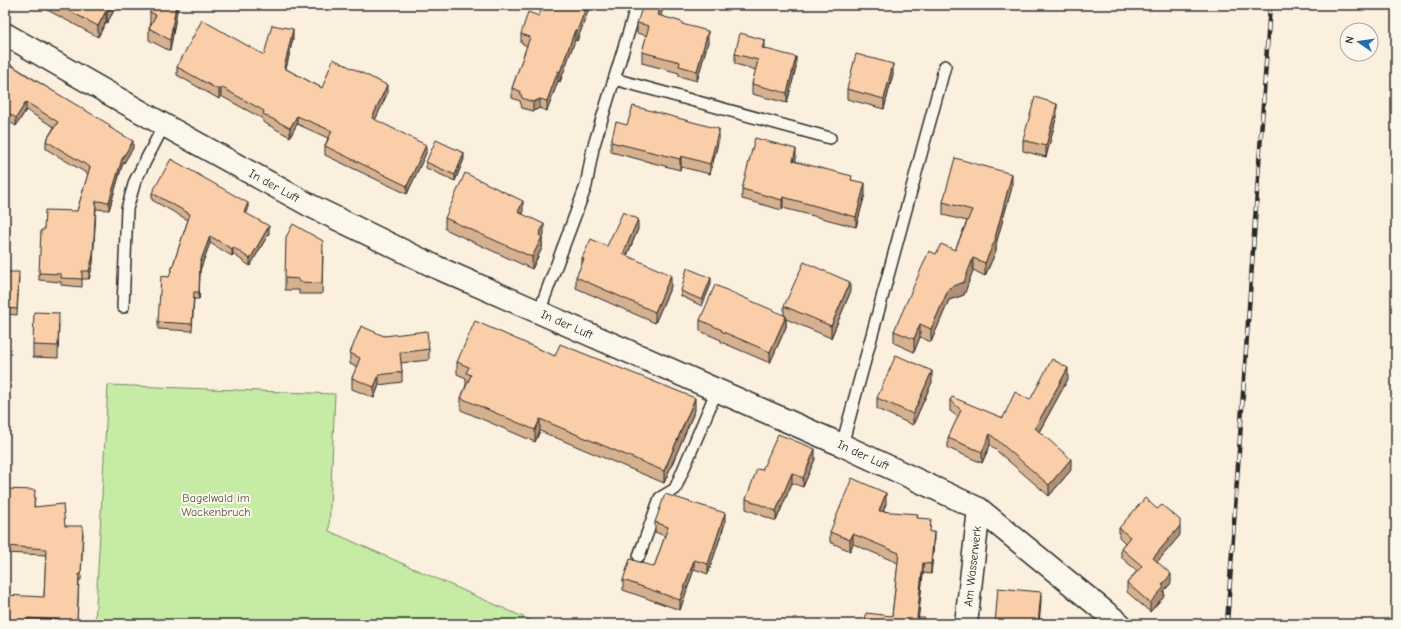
<svg xmlns="http://www.w3.org/2000/svg" width="1401" height="629" viewBox="0 0 1401 629" font-family="'Comic Neue',sans-serif">
<style>
.green{fill:#c5eba5;stroke:#788b68}
.lines{fill:none;stroke-linecap:round;stroke-linejoin:round}
.service-casing{stroke:#2b2b2b;stroke-width:14}
.minor-casing{stroke:#2b2b2b;stroke-width:25}
.service{stroke:#fbf7ec;stroke-width:11}
.minor{stroke:#fbf7ec;stroke-width:22}
.rail-casing{stroke:#2b2b2b;stroke-width:4.5}
.rail{stroke:#fbf7ec;stroke-width:3;stroke-dasharray:9;stroke-linecap:butt}
.wall{fill:#d6b190;stroke:#2b2b2b}
.shaded-wall{fill:#ae9076;stroke:#2b2b2b}
.building{fill:#f9cea8;stroke:#2b2b2b}
.labels{text-anchor:middle;dominant-baseline:central;stroke-width:4;stroke-linejoin:round;paint-order:stroke}
.street-label{font-size:12px;fill:#2b2b2b;stroke:#fbf7ec}
.park-label{font-size:12px;fill:#525b4a;stroke:#fbf7ec}
</style>
<rect width="100%" height="100%" fill="#fbefde"/>
<filter id="ink" filterUnits="userSpaceOnUse"><feTurbulence type="fractalNoise" baseFrequency=".025" numOctaves="2"/><feDisplacementMap in="SourceGraphic" scale="8" xChannelSelector="R" yChannelSelector="G"/><feConvolveMatrix kernelMatrix="1 2 1 2 8 2 1 2 1" color-interpolation-filters="sRGB"/></filter>
<g filter="url(#ink)">
<path class="green" d="M108 385 335 394 329 531 539 624H95Z"/>
<g class="lines">
<g class="service-casing">
<path id="service" d="M614 79 830 138
M123 307 127 209 135 181 164 125
M539 312 586 186 593 148 637 5
M842 445 945 66
M639 556 660 498 675 489 717 390"/>
</g>
<g class="minor-casing">
<g id="minor">
<path id="s1" d="M5 34 164 125 311 206 436 267 842 445 979 509 1120 624"/>
<path id="s2" d="M966 624 979 509"/>
</g>
</g>
<use href="#service" class="service"/>
<use href="#minor" class="minor"/>
<g class="rail-casing">
<path id="rail" d="M1227 624 1270 5"/>
</g>
<use href="#rail" class="rail"/>
</g>
<path class="wall" d="M38 5H117L107 23 106 22 98 37Z
M178 5 170 51 149 40V28L151 24 150 23V12Z
M588 5V11L577 41 575 40 560 82 558 81 547 111 540 108 533 111 522 108 520 101 512 98V88L527 46 521 43V34L539 16Z
M661 16 682 24 708 42 697 81 679 76V73L642 63V52L647 36 637 33V23Z
M293 38 286 69 322 88 387 94 375 120 426 153 407 194 325 155V146L328 138 297 124 290 137 263 122V119L221 96 219 99 177 75V67L264 55Z
M765 49 796 67 787 103 752 94V84L756 70 735 64V54Z
M5 61 110 127 133 148 122 166 109 210 96 209 93 263 89 279H82V287L61 285V282L39 280V273L44 230 77 211 88 174 46 149V141L54 127 26 110 16 126 5 119Z
M893 74 884 109 847 99V89Z
M1057 115 1046 157 1023 151V140Z
M627 125 719 139 710 174 681 167 680 170 611 152V142Z
M464 159 455 181 426 168V162Z
M796 159 795 161 852 180 865 194 856 227 783 208 782 210 742 199V189Z
M1012 187 996 244V251L985 276 973 270 964 295 949 300 931 342 920 337 914 352 894 343V331L936 254 955 250 967 221 943 215V202Z
M152 193 248 210 246 213 269 233 250 266 233 254 232 256 210 243 200 270 199 299H194L192 331 158 329V322L169 277 188 220 152 200Z
M523 212V214L544 235 542 239V248L532 269 445 229V218Z
M638 229 627 256 671 286 655 323 576 288V277L582 264V258L607 246Z
M323 252 322 294H299V290H285V278Z
M5 272 19 278 17 315 5 314Z
M711 284 702 306 681 296V291Z
M850 293 831 338 786 319V327L770 363 721 342V340L700 331V320L784 315V306Z
M59 324 58 358 33 357V345Z
M384 336 429 349V360L401 363 402 372V382L379 385 374 398 352 389V378L357 367 350 364V353Z
M555 356 695 410 664 483 540 431 535 442 461 410V398L466 385V378L457 374V362Z
M1068 379 1039 432 1071 470 1049 496 990 445 982 463 948 448V438L958 417 950 411V400L1003 418 1030 400Z
M932 382 913 425 877 409V398Z
M815 459 803 487 792 483 776 521 746 509V499L762 470Z
M5 489 35 497 34 507 65 526 83 533 81 580H79L77 624H5L44 597 46 555 5 553Z
M886 504 883 511 918 518 931 532 934 542 931 574 923 573 918 618 925 624 892 616 898 563 853 544 850 551 830 542V532Z
M655 522 725 523 708 574 694 569 680 610 623 590V580L654 567 665 536 655 532Z
M1119 528 1180 535 1157 562 1171 583 1164 591V596L1150 612 1127 592V583L1137 571 1121 557V548L1125 543 1119 537Z"/>
<path class="shaded-wall" d="M111 5H117L107 23V12Z
M176 5H178L170 51V40Z
M587 5H588V11L577 41V31Z
M661 5H664L658 26V15Z
M106 11V22L98 37V26Z
M293 29V38L284 77V68Z
M575 30V40L560 82V72Z
M708 31V42L697 81V71Z
M765 40V50L762 48Z
M796 57V67L787 103V93Z
M893 64V74L884 109V99Z
M558 71V81L547 111V101Z
M387 85V94L372 127V118Z
M221 87V96L219 99V90Z
M540 99V108L533 111V102Z
M26 102V110L16 126V118Z
M1057 104V115L1046 157V146Z
M297 116V124L290 137V128Z
M719 129V139L710 174V164Z
M133 141V148L122 166 109 210V202L122 159Z
M426 145V153L407 194V186Z
M796 149V159L793 171V161Z
M464 153V159L455 181V175Z
M681 156V167L680 170V159Z
M1012 174V187L996 244V251L985 276V263L995 238Z
M865 183V194L856 227V217Z
M783 197V208L782 210V200Z
M96 201 93 263 89 279V271Z
M523 201V212L518 223V212Z
M248 203V210L244 219V212Z
M638 219V229L623 265V254Z
M544 224V235L542 239V248L532 269V257L539 235Z
M269 226V233L250 266V259Z
M210 236V243L200 270 199 299 200 263Z
M233 247V254L232 256V249Z
M973 258V270L964 295 949 300 931 342V329L949 288Z
M671 275V286L655 323V312Z
M711 278V284L702 306V300Z
M850 282V293L831 338V326Z
M786 316V327L770 363V352Z
M920 324V337L914 352V339Z
M1068 368V379L1035 439V428Z
M932 371V382L913 425V414Z
M379 375V385L374 398V387Z
M695 398V410L664 483V471Z
M540 419V431L535 442V430Z
M990 434V445L982 463V452Z
M815 449V459L803 487V478Z
M1071 459V470L1049 496V485Z
M792 473V483L776 521V511Z
M886 493V504L879 521V511Z
M725 513V523L708 574V564Z
M1180 526V535L1153 567V558Z
M934 532V542L931 574V564Z
M853 534V544L850 551V540Z
M694 560V569L680 610V600Z
M923 563V573L918 624 917 618Z
M1171 574V583L1164 591V596L1150 612V603L1162 585Z
M1041 592V603L1039 624H1038Z"/>
<path class="building" d="M58 5H111L107 12 106 11 98 26Z
M151 5H176L170 40 149 28 156 15 150 12Z
M543 5H587L577 31 575 30 560 72 558 71 547 101 540 99 533 102 522 98 520 91 512 88 530 37 521 34 528 12 539 16Z
M643 5H661L658 15 682 22V24L708 31 697 71 679 66 680 62 642 52 649 26 637 23Z
M202 20 264 55 272 25 293 29 284 68 322 88 333 59 387 85 372 118 426 145 407 186 325 146 332 131 297 116 290 128 263 114 264 111 221 87 219 90 177 67Z
M740 33 765 40 762 48 796 57 787 93 752 84 758 60 735 54Z
M856 54 893 64 884 99 847 89Z
M5 61 28 76 110 125 109 127 133 141 122 159 109 202 96 201 93 255 89 271H82V279L61 278V274L39 273 41 230H44L45 210 77 211 90 167 46 141 58 122 26 102 16 118 5 111Z
M1035 97 1057 104 1046 146 1023 140Z
M633 106 719 129 710 164 681 156 680 159 611 142 616 122 627 125Z
M755 138 796 149 793 161 852 176 851 180 865 183 856 217 783 197 782 200 742 189Z
M436 140 464 153 455 175 426 162Z
M955 158 1012 174 995 238H996L985 263 973 258 964 282 949 288 931 329 920 324 914 339 894 331 929 251 936 254 941 244 955 250 972 210 943 202Z
M171 159 248 203 244 212 269 226 250 259 233 247 232 249 210 236 200 263 199 292H194L192 324 158 322 161 276 169 277 190 214 152 193Z
M465 173 523 201 518 212 544 224 539 235 542 237 532 257 445 218Z
M623 212 638 219 623 254 671 275 655 312 576 277 584 259 582 258 591 239 607 246Z
M293 224 323 241 322 283 299 282V279L285 278 286 237Z
M804 262 850 282 831 326 784 306Z
M687 268 711 278 702 300 681 291Z
M5 272H19L17 309 5 308Z
M715 285 786 316 770 352 721 331 722 330 700 320Z
M34 312 59 313 58 346 33 345Z
M475 321 555 356 560 344 695 398 664 471 540 419 535 430 461 398 471 375 466 373 469 367 457 362Z
M361 326 384 336 427 331 429 349 400 353 402 372 379 375 374 387 352 378 360 358 350 353Z
M896 355 932 371 913 414 877 398Z
M1052 359 1068 368 1035 428 1071 459 1049 485 990 434 982 452 948 438 961 410 950 400 952 397 1003 418 1015 392 1030 400Z
M778 434 815 449 803 478 792 473 776 511 746 499 757 469 762 470Z
M852 478 886 493 879 511 918 514 917 518 931 519 930 532H934L931 564 923 563 917 618H925L924 624H865L866 613 892 616 899 553 853 534 850 540 830 532Z
M5 489 35 490 34 507 63 504 65 526H83L81 574H79L77 621 28 618 27 624H5V595L44 597 46 549 5 546Z
M665 494 725 513 708 564 694 560 680 600 623 580 630 559 654 567 668 527 655 522Z
M1145 498 1157 509 1162 505 1180 520V526L1153 558 1171 574 1162 585 1164 587 1150 603 1127 583 1142 566 1121 548 1130 537 1119 528Z
M998 588 1041 592 1038 624H995Z"/>
</g>
<g class="labels">
<g class="street-label">
<text stroke="none"><textPath href="#s1" startOffset="309">In der Luft</textPath></text>
<text stroke="none"><textPath href="#s1" startOffset="633">In der Luft</textPath></text>
<text stroke="none"><textPath href="#s1" startOffset="957">In der Luft</textPath></text>
<text stroke="none"><textPath href="#s2" startOffset="58">Am Wasserwerk</textPath></text>
</g>
<g class="park-label">
<text x="216" y="498">Bagelwald im<tspan x="216" dy="14">Wackenbruch</tspan></text>
</g>
</g>
<rect width="1401" height="629" fill="none" stroke="#fbf7ec" stroke-width="20"/>
<rect x="10" y="10" width="1381" height="609" fill="none" stroke="#2b2b2b" stroke-width="1.5" filter="url(#ink)"/>
<g transform="translate(1359 42) rotate(283)"><circle r="19" fill="#fbf7ec" stroke="#a8a59f"/>
<path d="M0-3L7 15L0 10L-7 15Z" fill="#1f6fb2"/>
<text y="-6" font-size="11" font-weight="bold" text-anchor="middle" fill="#2b2b2b">N</text>
</g>
</svg>
